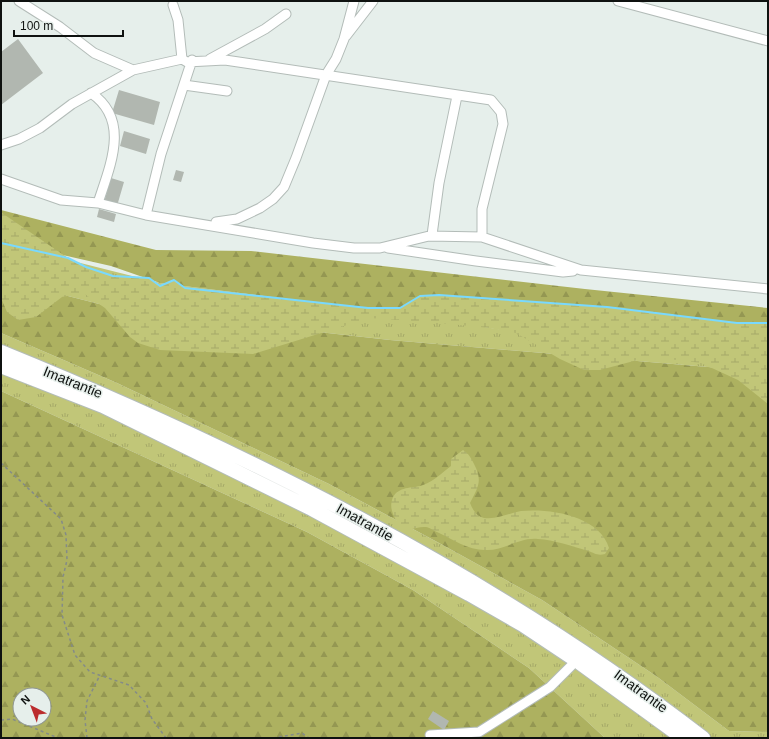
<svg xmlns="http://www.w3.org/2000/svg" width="769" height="739" viewBox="0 0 769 739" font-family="Arial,sans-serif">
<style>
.grass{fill:url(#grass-tufts)}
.forest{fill:url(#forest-firs);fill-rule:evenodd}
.wetland{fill:url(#wetland-marsh)}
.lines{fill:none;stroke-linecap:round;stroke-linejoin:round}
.stream{stroke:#79d9fe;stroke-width:2}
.building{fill:#b1b7b0}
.minor-casing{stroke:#b3bcb8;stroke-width:11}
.highway-casing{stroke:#b3bcb8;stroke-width:16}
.path{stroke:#848b88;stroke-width:1.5;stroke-dasharray:3 3;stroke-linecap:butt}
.minor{stroke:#fff;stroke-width:9}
.highway{stroke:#fff;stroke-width:14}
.labels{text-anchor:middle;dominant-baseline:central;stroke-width:3;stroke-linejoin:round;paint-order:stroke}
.street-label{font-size:14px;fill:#0f1210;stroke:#e6efeb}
</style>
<defs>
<pattern id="grass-tufts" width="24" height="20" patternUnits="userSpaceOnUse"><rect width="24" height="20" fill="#c1c678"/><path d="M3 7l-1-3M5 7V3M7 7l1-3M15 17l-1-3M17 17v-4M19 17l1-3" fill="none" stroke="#a5a967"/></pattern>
<pattern id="forest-firs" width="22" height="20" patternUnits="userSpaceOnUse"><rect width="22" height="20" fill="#adb160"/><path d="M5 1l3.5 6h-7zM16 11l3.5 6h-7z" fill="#949752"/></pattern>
<pattern id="wetland-marsh" width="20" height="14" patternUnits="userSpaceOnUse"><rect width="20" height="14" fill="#c1c678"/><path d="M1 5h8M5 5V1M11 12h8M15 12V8" fill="none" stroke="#a5a967"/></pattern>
</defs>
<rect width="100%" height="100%" fill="#e6efeb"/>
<path class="grass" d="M1 243 160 283 383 311 768 372 390 340 123 310 1 279Z
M1 333 117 383 329 484 439 543 542 600 656 676 729 731 768 732V738H605L529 668 413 590 307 532 1 391Z"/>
<path class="forest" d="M1 210 156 250 251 251 585 289 768 308V340L383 311 160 283 111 266 1 241Z
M1 279 123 310 390 340 768 372V732L729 731 656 676 542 600 439 543 329 484 117 383 1 333Z
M1 391 307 532 413 590 529 668 605 738H1ZM20 695H44V719H20Z"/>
<path class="wetland" d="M2 213 68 258 86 267 112 276 149 278 161 286 174 280 186 288 368 308H400L420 296 439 295 610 307 737 323H768V404L738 380 701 363 660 358H645L600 370H584L560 359 516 333 489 328 440 323 370 318 253 354 160 350 138 343 130 337 105 308 83 293 62 297 36 317 18 320 7 312 1 298Z
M463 450C469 454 471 458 474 464 483 481 478 487 470 503 473 510 476 516 484 518 497 520 509 513 521 511 550 508 600 516 609 548L605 554C597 556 595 553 588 551 572 546 554 540 538 539 519 537 504 551 485 550 468 550 452 539 437 532 434 531 429 527 426 527 417 526 411 532 403 527 395 522 389 509 392 500 396 487 410 488 420 486 430 484 442 473 451 466V459Z"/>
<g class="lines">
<path class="stream" d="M1 243 68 258 86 267 113 276 149 278 160 286 174 280 185 288 368 308H400L420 296 439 295 607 307 737 323H768"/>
</g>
<path class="building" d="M18 39 43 73 1 105V52Z
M119 90 160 102 154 125 112 113Z
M124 131 150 139 146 154 120 146Z
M176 170 184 172 181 182 173 180Z
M111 178 124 182 117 206 104 202Z
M99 209 116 214 114 222 97 217Z
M433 711 449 721 444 730 428 719Z"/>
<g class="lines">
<g class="minor-casing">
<path id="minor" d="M19 1 60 27 94 53 133 70
M618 1 768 41
M173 5 178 20 182 59
M346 36 373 1
M210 59 265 29 286 14
M184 85 227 91
M91 93C131 120 110 166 98 203
M1 145 19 139 40 128 72 104 133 70 182 59 187 62 225 60 491 100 501 112 503 124 482 209V237
M1 179 61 200 98 203 146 215 313 243 354 248H380L429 236 482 237 581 270 768 289
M146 215 161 154 192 60
M216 222 237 219 260 208 273 199 284 187 296 158 326 75 336 59 344 39 354 1
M432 235 439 183 457 96
M388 248 476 261 563 272 573 271
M430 735 479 732 550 687 576 661"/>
</g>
<g class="highway-casing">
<path id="highway" d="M1 352C247 452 492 575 703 738
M1 366 103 406 312 509 469 594 523 625 580 663 683 738"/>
</g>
<path class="path" d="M1 463 61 519 66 535 67 560 63 577 62 615 75 655 90 672 129 685 146 703 152 719 166 738
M1 720 12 719 58 738
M87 738 85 720 87 701 100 675
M273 738 302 733 309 738"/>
<use href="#minor" class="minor"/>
<use href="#highway" class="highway"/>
</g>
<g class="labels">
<g class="street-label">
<text transform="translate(73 382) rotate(22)">Imatrantie</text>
<text transform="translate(365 522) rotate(29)">Imatrantie</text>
<text transform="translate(641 691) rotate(36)">Imatrantie</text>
</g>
</g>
<rect width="769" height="739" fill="none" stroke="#0f1210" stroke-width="4"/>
<g transform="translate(32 707) rotate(318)"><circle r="19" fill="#e6efeb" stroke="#909793"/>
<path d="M0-3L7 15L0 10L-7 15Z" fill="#bb2c2d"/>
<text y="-6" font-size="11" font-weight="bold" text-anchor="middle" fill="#0f1210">N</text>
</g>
<path d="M14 30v6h109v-6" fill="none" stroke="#0f1210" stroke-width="2"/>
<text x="20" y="30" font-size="12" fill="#0f1210" stroke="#e6efeb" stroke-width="3" paint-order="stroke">100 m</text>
</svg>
